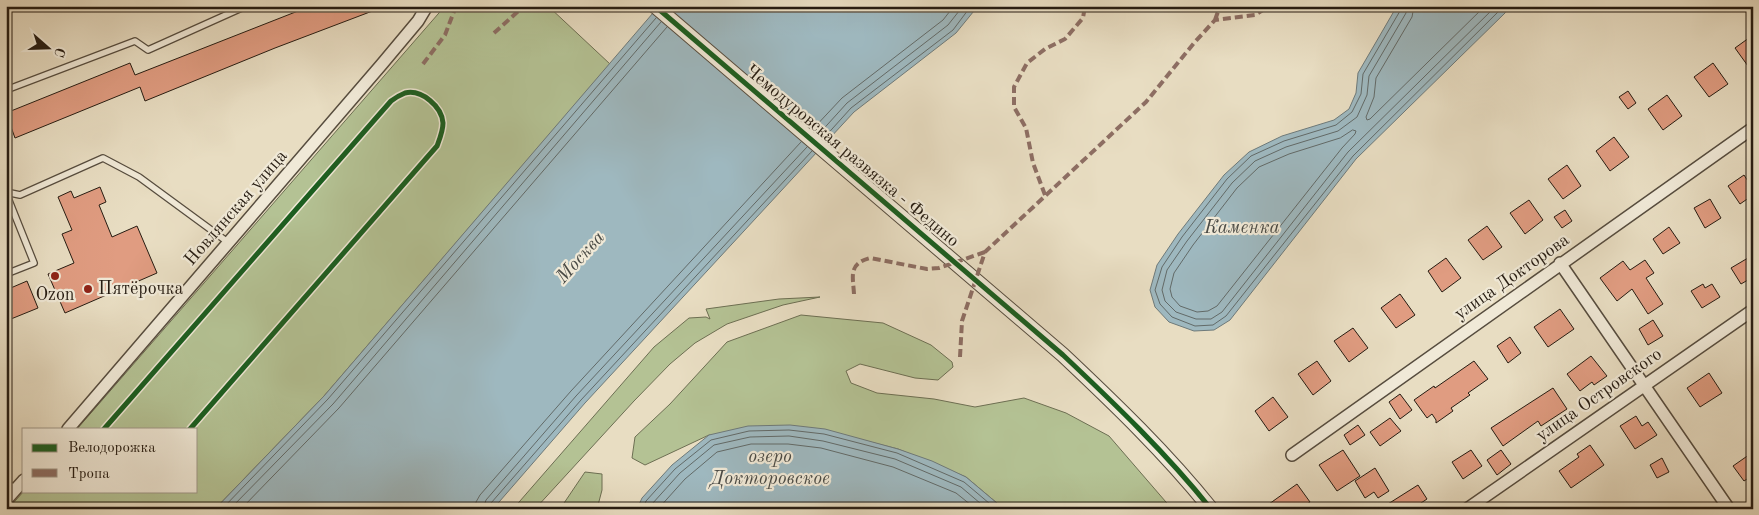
<svg xmlns="http://www.w3.org/2000/svg" width="1759" height="515" viewBox="0 0 1759 515" font-family="'Old Standard TT',serif">
<style>
.green{fill:#b4c294;stroke:#6d6f53}
.water{fill:#9eb8bf;stroke:#6e7a7a}
.lines{fill:none;stroke-linecap:round;stroke-linejoin:round}
.shore{stroke:#626a68;stroke-width:1}
.building{fill:#e09c81;stroke:#261c12}
.service-casing{stroke:#564c3e;stroke-width:8}
.minor-casing{stroke:#564c3e;stroke-width:14}
.tertiary-casing{stroke:#564c3e;stroke-width:16}
.service{stroke:#f0e9d7;stroke-width:5.5}
.minor{stroke:#f0e9d7;stroke-width:11}
.tertiary{stroke:#f0e9d7;stroke-width:14}
.quiet{stroke:#8d6e63;stroke-width:4;stroke-dasharray:8 4;stroke-linecap:butt}
.cycleway-casing{stroke:#f0e9d7;stroke-width:8}
.cycleway{stroke:#1b5e20;stroke-width:5}
.poi-dot{fill:#8f2418;stroke:#f0e9d7;stroke-width:2}
.labels{text-anchor:middle;dominant-baseline:central;stroke-width:4.5;stroke-linejoin:round;paint-order:stroke}
.street-label{font-size:18px;fill:#261c12;stroke:#f0e9d7}
.poi-label{font-size:18px;fill:#261c12;stroke:#f0e9d7;text-anchor:start}
.water-label{font-size:19px;font-style:italic;fill:#4a4b46;stroke:#f0e9d7}
</style>
<rect width="100%" height="100%" fill="#e8ddc2"/>
<filter id="stains"><feTurbulence type="fractalNoise" baseFrequency=".004" numOctaves="4"/><feColorMatrix values="0 0 0 0 .2 0 0 0 0 .09 0 0 0 0 .02 0 0 0 .5 -.17"/></filter>
<radialGradient id="worn" r=".72"><stop offset=".6" stop-color="#630" stop-opacity="0"/><stop offset="1" stop-color="#630" stop-opacity=".3"/></radialGradient>
<path class="green" d="M445 6H548L610 64 324 396 215 509H8L24 491H196V429H77Z
M820 297 783 305 727 324 695 343 670 364 634 401 535 509H513L654 347 689 318 706 317 710 319 706 309 779 299Z
M801 315 883 323 931 345 952 362 953 367 938 380 915 378 860 364 846 371 851 383 877 393 934 399 975 407 1024 398 1066 413 1109 436 1172 509H1004L966 477 898 449 862 440 709 435 645 465 632 458 635 437 670 404 727 342Z
M585 472 602 474V490L597 509H560Z"/>
<path class="water" d="M659 6H978L956 33 854 112 585 403 493 509H215L324 396Z
M1397 6H1509L1505 13 1356 159 1230 320 1214 330 1194 331 1169 322 1155 307 1150 290 1157 265 1178 234 1224 175 1249 152 1282 136 1334 120 1349 109 1356 93 1358 73Z
M790 425 825 429 898 449 932 461 966 477 1004 509H637L642 498 672 465 709 435 748 426Z"/>
<g class="lines">
<path class="shore" d="M1401 6 1400 11 1363 74 1361 94 1352 112 1336 125 1284 141 1251 156 1227 179 1182 237 1162 267 1155 290 1160 304 1172 317 1195 326 1213 325 1226 316 1353 156 1504 6
M1407 6 1406 13 1369 76 1367 95 1357 117 1338 131 1286 147 1255 161 1232 183 1187 241 1167 270 1162 290 1165 301 1176 312 1196 319H1211L1222 312 1348 152 1496 6
M1414 6 1412 17 1376 78 1374 97 1366 117 1367 120 1370 119 1485 6
M812 130 842 98 943 20 954 6
M1353 130 1356 131 1355 134 1342 148 1217 306 1208 311 1197 312 1180 306 1172 297 1170 289 1174 273 1193 245 1237 188 1259 167 1289 154 1340 138Z
M818 135 847 103 948 25 963 6
M823 139 851 108 953 30 971 6
M222 509 328 399 656 18
M230 509 333 404 661 22
M241 509 339 408 667 27
M476 509V502L480 495 571 391 801 142
M483 509 486 500 576 396 807 147
M489 509 491 503 581 400 812 151
M643 509 646 501 675 469 711 440 749 431 789 430 824 434 897 453 964 482 996 509
M650 509 652 504 680 473 714 445 750 437 789 436 823 441 895 459 961 487 987 509
M658 509 685 479 717 452 751 444H788L821 448 893 467 956 493 976 509"/>
</g>
<path class="building" d="M296 6 383 7 275 48 145 101 140 87 15 138 6 113 130 63 135 75 298 11Z
M1753 35V73L1735 48Z
M1713 63 1728 84 1709 97 1694 77Z
M1628 91 1636 103 1628 109 1619 97Z
M1667 95 1682 116 1663 130 1648 109Z
M1614 137 1629 157 1610 171 1596 151Z
M1567 165 1581 186 1563 199 1548 179Z
M1744 175 1753 189V195L1740 204 1728 186Z
M100 187 106 202 99 205 112 237 137 226 157 273 65 313 48 274 74 263 62 234 72 230 58 197 71 191 74 198Z
M1710 199 1721 218 1705 228 1694 208Z
M1529 200 1543 220 1525 234 1510 213Z
M1565 210 1572 221 1562 228 1554 217Z
M1487 226 1502 247 1483 260 1468 240Z
M1669 227 1680 243 1663 254 1653 239Z
M1753 255V277L1741 284 1731 268Z
M1446 258 1461 278 1442 292 1428 271Z
M1645 260 1654 273 1646 278 1663 304 1648 314 1632 289 1617 301 1600 278 1623 261 1630 270Z
M27 281 38 308 6 321V290Z
M1703 284 1705 288 1712 284 1720 297 1702 308 1691 291Z
M1400 294 1415 315 1396 328 1381 308Z
M1560 309 1574 329 1548 347 1534 327Z
M1653 320 1663 336 1648 345 1639 329Z
M1353 328 1368 348 1349 362 1334 341Z
M1510 337 1521 353 1508 363 1497 346Z
M1591 356 1607 376 1594 385 1592 382 1580 391 1567 374Z
M1317 361 1331 381 1313 395 1298 374Z
M1474 361 1488 379 1468 393 1470 395 1451 408 1453 411 1436 423V420L1432 414 1427 418 1414 400 1434 386 1435 388Z
M1709 373 1722 393 1700 407 1687 388Z
M1553 388 1567 409 1541 426 1538 421 1503 446 1491 428Z
M1400 394 1412 410 1400 419 1389 402Z
M1273 397 1288 417 1269 431 1255 411Z
M1636 416 1642 426 1648 422 1657 435 1635 449 1620 426Z
M1390 418 1401 431 1380 446 1370 432Z
M1358 425 1365 435 1350 445 1344 435Z
M1590 445 1604 465 1571 488 1559 471 1579 457 1577 454Z
M1343 450 1360 476 1337 491 1319 465Z
M1471 450 1482 466 1463 479 1452 462Z
M1501 450 1511 464 1497 475 1487 460Z
M1753 452V475L1744 481 1733 466Z
M1662 458 1669 472 1657 478 1650 465Z
M1375 468 1389 491 1378 498 1374 492 1365 498 1355 481Z
M1297 484 1310 502 1300 509H1262Z
M1418 485 1427 499 1412 509H1380Z"/>
<g class="lines">
<g class="service-casing">
<path id="service" d="M6 90 135 41 148 50 246 6
M6 192 20 195 103 158 139 177 229 243
M6 193 34 263 6 274
M6 481 15 490"/>
</g>
<g class="minor-casing">
<path id="minor" d="M1560 263 1729 509
M68 429 382 64 418 21 427 6
M1292 455 1753 128
M6 500 24 480
M1467 509 1753 310"/>
</g>
<g class="tertiary-casing">
<path id="tertiary" d="M655 6 1063 355C1115 404 1166 453 1211 509"/>
</g>
<use href="#service" class="service"/>
<use href="#minor" class="minor"/>
<use href="#tertiary" class="tertiary"/>
<path class="quiet" d="M1215 20 1220 6
M494 33 524 6
M423 64 445 35 456 6
M1045 195 1033 163 1026 128 1014 107V87L1027 63 1045 49 1065 39 1083 18 1085 6
M854 294C853 276 848 264 870 258L927 269 939 268 985 252
M960 357 962 321 985 252 1146 102 1194 43 1215 20 1255 15 1269 6"/>
<g class="cycleway-casing">
<path id="cycleway" d="M655 6 1063 355C1115 404 1166 453 1211 509
M104 429 391 101C395 98 400 95 405 93 422 89 442 107 443 123 443 131 440 138 437 146L190 429"/>
</g>
<use href="#cycleway" class="cycleway"/>
</g>
<g class="poi-dot">
<circle cx="55" cy="276" r="5"/>
<circle cx="88" cy="289" r="5"/>
</g>
<g class="labels">
<g class="street-label">
<text transform="translate(852 156) rotate(40)">Чемодуровская развязка - Федино</text>
<text transform="translate(236 208) rotate(-49)">Новлянская улица</text>
<text transform="translate(1512 277) rotate(-35)">улица Докторова</text>
<text transform="translate(1599 395) rotate(-35)">улица Островского</text>
</g>
<g class="poi-label">
<text x="98" y="289">Пятёрочка</text>
<text x="55" y="295" text-anchor="middle">Ozon</text>
</g>
<g class="water-label">
<text x="1242" y="228">Каменка</text>
<text transform="translate(581 258) rotate(-48)">Москва</text>
<text x="770" y="457">озеро<tspan x="770" dy="22">Докторовское</tspan></text>
</g>
</g>
<rect width="1759" height="515" fill="none" stroke="#e8ddc2" stroke-width="25"/>
<rect x="8" y="8" width="1744" height="500" fill="none" stroke="#261c12" stroke-width="2.5"/>
<rect x="12" y="12" width="1734" height="490" fill="none" stroke="#261c12"/>
<rect x="22" y="428" width="175" height="65" fill="#f0e9d7" stroke="#9f9788"/>
<rect x="32" y="444" width="25" height="8" fill="#1b5e20" stroke="#9f9788"/>
<text x="68" y="452" font-size="15" fill="#261c12">Велодорожка</text>
<rect x="32" y="469" width="25" height="8" fill="#8d6e63" stroke="#9f9788"/>
<text x="68" y="478" font-size="15" fill="#261c12">Тропа</text>
<g transform="translate(48 48) rotate(110)" stroke="#f0e9d7" stroke-width="4" paint-order="stroke">
<path d="M0-4L9 19L0 12L-9 19Z" fill="#261c12"/>
<text y="-8" font-size="14" font-weight="bold" text-anchor="middle" fill="#261c12">С</text>
</g>
<rect width="100%" height="100%" filter="url(#stains)"/>
<rect width="100%" height="100%" fill="url(#worn)"/>
</svg>
